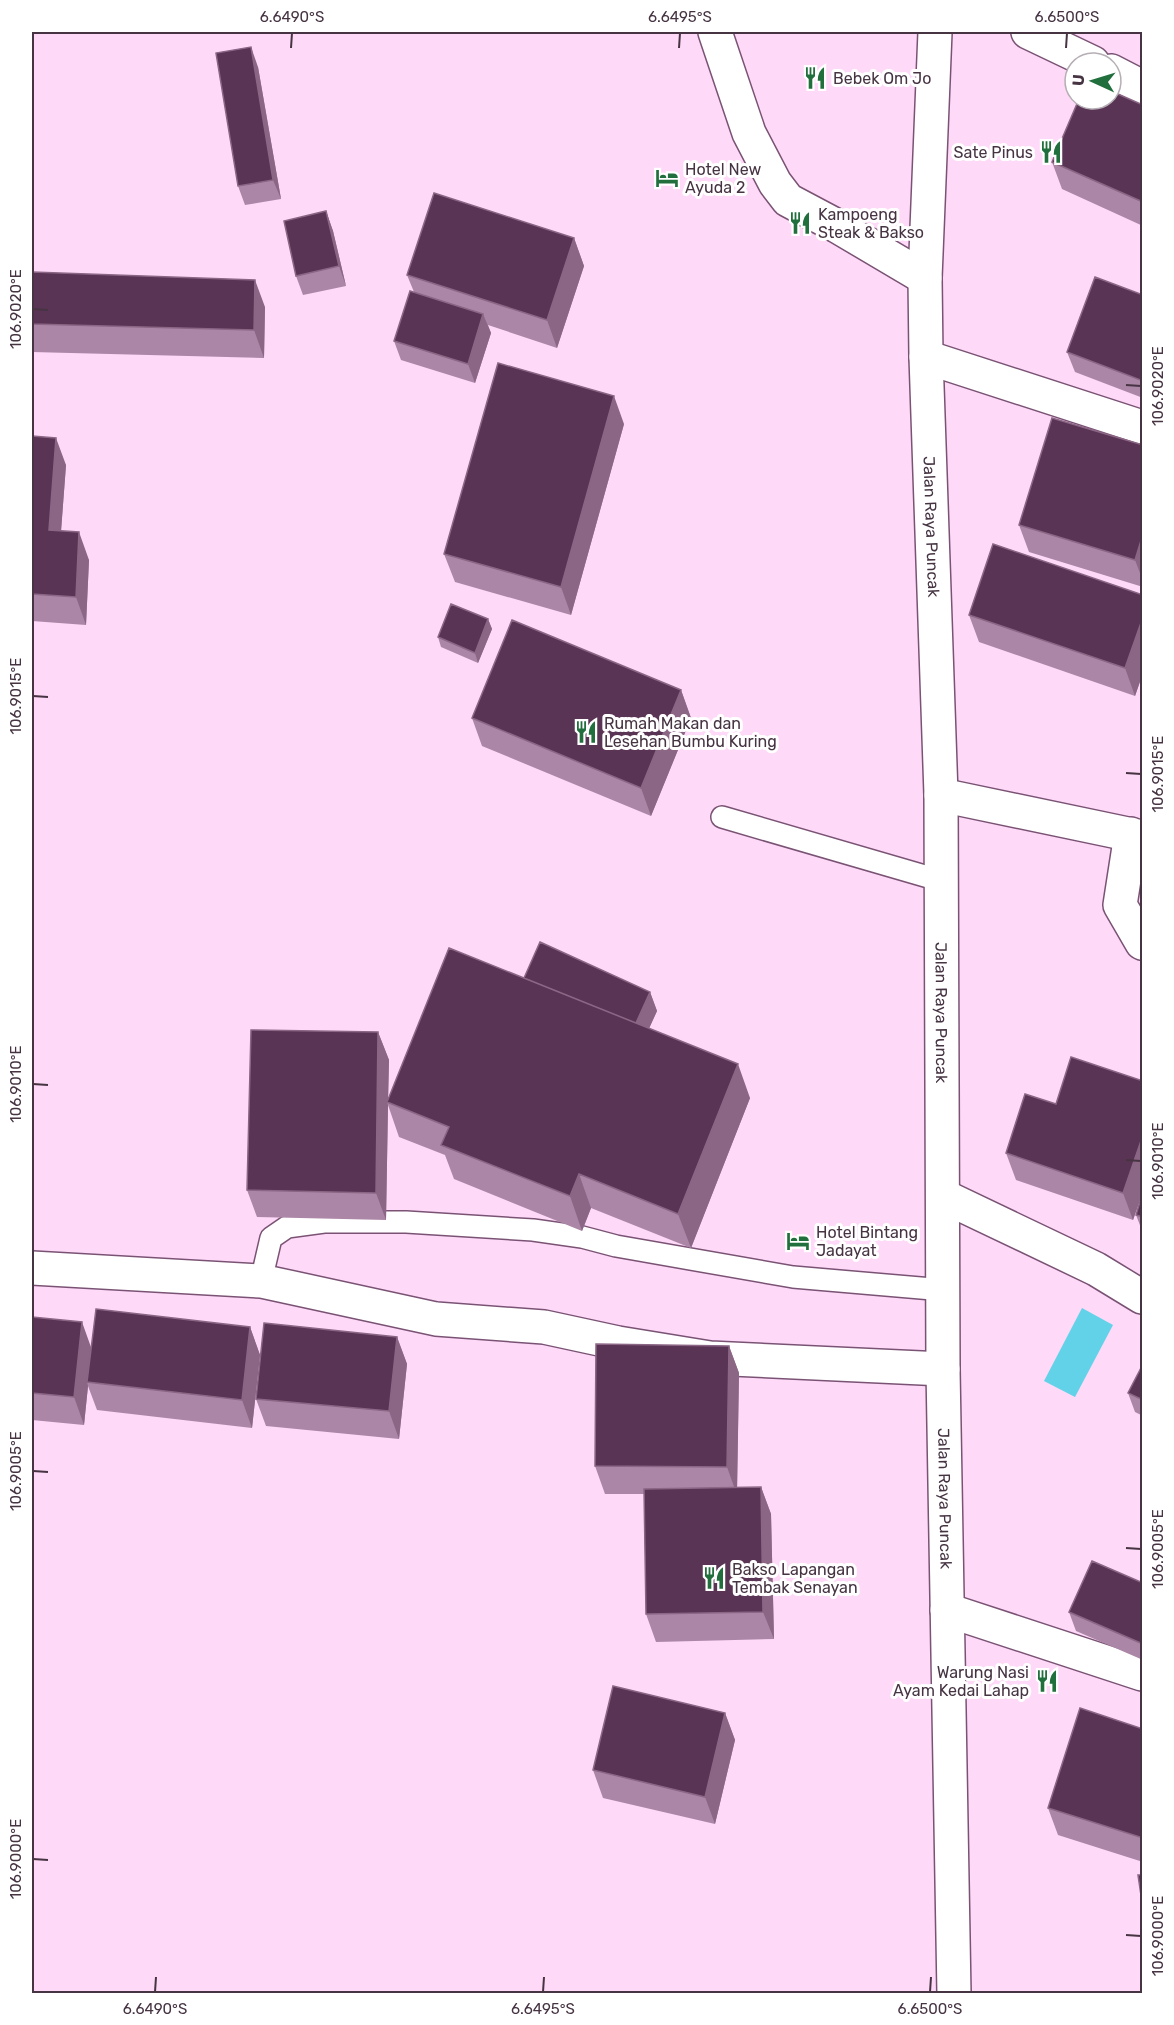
<svg xmlns="http://www.w3.org/2000/svg" width="1174" height="2025" viewBox="0 0 1174 2025" font-family="Rubik,sans-serif">
<style>
.water{fill:#61d2e7}
.lines{fill:none;stroke-linecap:round;stroke-linejoin:round}
.service-casing{stroke:#7a5374;stroke-width:24}
.minor-casing{stroke:#7a5374;stroke-width:36}
.trunk-casing{stroke:#7a5374;stroke-width:36}
.service{stroke:#fff;stroke-width:21}
.minor{stroke:#fff;stroke-width:33}
.trunk{stroke:#fff;stroke-width:33}
.wall{fill:#ac86a6}
.shaded-wall{fill:#8b6685}
.building{fill:#5a3454;stroke:#8b6685;stroke-width:1.5}
.ticks{fill:none;stroke:#463443;stroke-width:2}
.labels{text-anchor:middle;dominant-baseline:central;stroke-width:6;stroke-linejoin:round;paint-order:stroke}
.poi-label{font-size:16px;fill:#463443;stroke:#fff;text-anchor:start}
.street-label{font-size:16px;fill:#463443;stroke:#fff}
.neatline{fill:none;stroke:#463443;stroke-width:2}
.ticks-label{font-size:15px;text-anchor:middle;fill:#463443}
</style>
<rect width="100%" height="100%" fill="#fed9f8"/>
<path class="water" d="M1082 1308 1113 1325 1075 1397 1044 1381Z"/>
<g class="lines">
<g class="service-casing">
<path id="service" d="M722 817 942 881
M261 1281 271 1238 287 1227 324 1222H406L533 1230 582 1237 616 1246 793 1277 944 1290"/>
</g>
<g class="minor-casing">
<path id="minor" d="M715 32 749 133 775 183 788 200 837 226 925 278
M1028 32 1093 63
M1111 71 1142 87
M926 357 1142 427
M941 795 1142 837
M1131 834 1120 905 1142 943
M943 1196 1096 1269 1142 1297
M32 1268 261 1281 436 1319 544 1327 618 1343 710 1358 943 1369
M947 1610 1142 1674"/>
</g>
<g class="trunk-casing">
<g id="trunk">
<path id="s1" d="M935 32 925 278 926 357 941 795 943 1369 954 1994"/>
</g>
</g>
<use href="#service" class="service"/>
<use href="#minor" class="minor"/>
<use href="#trunk" class="trunk"/>
</g>
<path class="wall" d="M258 67 281 199 245 205 238 186Z
M1143 105V226L1062 189 1052 162Z
M326 211 333 231 346 286 303 295 296 276Z
M574 238 584 266 557 348 488 325 491 333 475 383 401 360 394 341 414 292 407 275Z
M32 272 265 307 264 358 32 352Z
M1143 295V398L1075 372 1067 352Z
M624 424 571 615 455 582 444 554Z
M32 436 66 465 61 531 89 560 86 625 32 621Z
M1143 445V587L1029 552 1019 525Z
M1143 595V673L1135 696 979 642 969 615Z
M488 619 492 629 478 663 441 647 438 637Z
M681 690 691 718 651 816 482 746 472 718Z
M524 978 650 992 657 1011 649 1028 750 1098 691 1248 591 1208 582 1231 454 1179 445 1155 399 1137 388 1105 386 1220 257 1217 247 1190 378 1032 389 1060 388 1100Z
M1143 1081V1233L1136 1215 1142 1193 1133 1220 1016 1180 1006 1153 1056 1104Z
M32 1317 91 1348 250 1327 260 1355 252 1428 97 1410 88 1386 84 1425 32 1420Z
M397 1337 407 1364 399 1439 266 1426 256 1399Z
M729 1346 739 1373 737 1487H761L771 1514 774 1639 656 1642 646 1614 644 1494H605L595 1466Z
M1143 1364V1416L1135 1412 1128 1393Z
M1143 1583V1660L1076 1631 1069 1612Z
M725 1713 735 1740 715 1824 603 1798 593 1770Z
M1143 1729V1862L1058 1835 1048 1808Z"/>
<path class="shaded-wall" d="M251 47 258 67 281 199 273 180Z
M326 211 333 231 346 286 339 266Z
M574 238 584 266 557 348 547 320Z
M255 280 265 307 264 358 254 330Z
M483 314 491 333 475 383 468 364Z
M614 396 624 424 571 615 561 587Z
M56 438 66 465 59 558 49 530Z
M79 532 89 560 86 625 76 597Z
M1143 534V581L1135 560Z
M1143 617V673L1135 696 1125 668Z
M488 619 492 629 478 663 475 653Z
M681 690 691 718 651 816 641 788Z
M650 992 657 1011 638 1053 631 1034Z
M378 1032 389 1060 388 1103 387 1102 388 1105 386 1220 376 1193Z
M738 1064 750 1098 691 1248 678 1214Z
M1143 1135V1192L1133 1220 1123 1193Z
M579 1174 591 1208 582 1231 570 1196Z
M82 1322 92 1350 87 1382 88 1386 84 1425 74 1397Z
M250 1327 260 1355 252 1428 242 1400Z
M397 1337 407 1364 399 1439 389 1411Z
M729 1346 739 1373 737 1495 727 1467Z
M761 1487 771 1514 774 1639 763 1612Z
M725 1713 735 1740 715 1824 705 1797Z"/>
<path class="building" d="M251 47 273 180 238 186 216 53Z
M1111 91 1143 105V202L1052 162 1079 99H1111Z
M434 193 574 238 547 320 407 275Z
M326 211 339 266 296 276 284 221Z
M32 272 255 280 254 330 32 324Z
M1095 277 1143 295V381L1067 352Z
M410 291 483 314 468 364 394 341Z
M498 363 614 396 561 587 444 554Z
M1052 418 1143 445V534L1135 560 1019 525Z
M32 436 56 438 49 530 79 532 76 597 32 594Z
M993 544 1143 595V617L1125 668 969 615Z
M451 604 488 619 475 653 438 637Z
M512 620 681 690 641 788 472 718Z
M540 942 650 992 636 1023 524 978Z
M449 948 738 1064 678 1214 579 1174 570 1196 441 1145 449 1127 387 1102Z
M251 1030 378 1032 376 1193 247 1190Z
M1071 1057 1143 1081V1135L1123 1193 1006 1153 1025 1094 1056 1104Z
M1143 1192V1217L1136 1215Z
M96 1309 250 1327 242 1400 87 1382Z
M32 1317 82 1322 74 1397 32 1393Z
M264 1323 397 1337 389 1411 256 1399Z
M596 1344 729 1346 727 1467 595 1466Z
M1143 1364V1400L1128 1393Z
M761 1487 763 1612 646 1614 644 1489Z
M1092 1561 1143 1583V1644L1069 1612Z
M613 1686 725 1713 705 1797 593 1770Z
M1080 1708 1143 1729V1838L1048 1808Z
M1138 1875H1143V1909Z"/>
<path class="ticks" d="M291 48 292 33M679 48 680 33M1066 48 1067 33M33 309 48 310M1126 385 1141 386M33 696 48 697M1126 773 1141 774M33 1084 48 1085M1126 1160 1141 1161M33 1471 48 1472M1126 1548 1141 1549M33 1859 48 1860M1126 1935 1141 1936M155 1992 156 1977M543 1992 544 1977M930 1992 931 1977"/>
<defs>
<g id="restaurant-bare" transform="scale(1.8)"><path d="M-5-6h1v4h1v-4h1v4h1v-4h1v5L-1.5 .5V6h-2V.5L-5-1ZM5-6V6H3V1.5H1.5Q1.5-4 5-6Z" fill="#226f3e" stroke="#fff" stroke-width="2.5" paint-order="stroke"/></g>
<g id="hotel-bare" transform="scale(1.8)"><path d="M-6-4.5h1.5V1H6V5H4.5V3h-9V5H-6ZM-4 0a1.8 1.8 0 1 1 3.6 0ZM.5 0V-2.5h3Q6-2.5 6 0Z" fill="#226f3e" stroke="#fff" stroke-width="2.5" paint-order="stroke"/></g>
</defs>
<g fill-rule="evenodd">
<use href="#restaurant-bare" x="815" y="78"/>
<use href="#restaurant-bare" x="1051" y="152"/>
<use href="#hotel-bare" x="667" y="178"/>
<use href="#restaurant-bare" x="800" y="223"/>
<use href="#restaurant-bare" x="586" y="732"/>
<use href="#hotel-bare" x="798" y="1241"/>
<use href="#restaurant-bare" x="714" y="1578"/>
<use href="#restaurant-bare" x="1047" y="1681"/>
</g>
<g class="labels">
<g class="poi-label">
<text x="833" y="78">Bebek Om Jo</text>
<text x="1033" y="152" text-anchor="end">Sate Pinus</text>
<text x="685" y="169">Hotel New<tspan x="685" dy="18">Ayuda 2</tspan></text>
<text x="818" y="214">Kampoeng<tspan x="818" dy="18">Steak &amp; Bakso</tspan></text>
<text x="604" y="723">Rumah Makan dan<tspan x="604" dy="18">Lesehan Bumbu Kuring</tspan></text>
<text x="816" y="1232">Hotel Bintang<tspan x="816" dy="18">Jadayat</tspan></text>
<text x="732" y="1569">Bakso Lapangan<tspan x="732" dy="18">Tembak Senayan</tspan></text>
<text x="1029" y="1672" text-anchor="end">Warung Nasi<tspan x="1029" dy="18">Ayam Kedai Lahap</tspan></text>
</g>
<g class="street-label">
<text stroke="none"><textPath href="#s1" startOffset="495">Jalan Raya Puncak</textPath></text>
<text stroke="none"><textPath href="#s1" startOffset="981">Jalan Raya Puncak</textPath></text>
<text stroke="none"><textPath href="#s1" startOffset="1467">Jalan Raya Puncak</textPath></text>
</g>
</g>
<rect width="1174" height="2025" fill="none" stroke="#ffffff" stroke-width="66"/>
<g transform="translate(1093 81) rotate(274)"><circle r="28" fill="#ffffff" stroke="#b5aeb4" stroke-width="1.5"/>
<path d="M0-4.5L10 22L0 15L-10 22Z" fill="#226f3e"/>
<text y="-9" font-size="16" font-weight="bold" text-anchor="middle" fill="#463443">U</text>
</g>
<rect x="33" y="33" width="1108" height="1959" class="neatline"/>
<g class="ticks-label">
<text x="292" y="22">6.6490°S</text>
<text x="680" y="22">6.6495°S</text>
<text x="1067" y="22">6.6500°S</text>
<text transform="translate(16 309) rotate(-90)" y="5">106.9020°E</text>
<text transform="translate(1158 386) rotate(-90)" y="5">106.9020°E</text>
<text transform="translate(16 696) rotate(-90)" y="5">106.9015°E</text>
<text transform="translate(1158 774) rotate(-90)" y="5">106.9015°E</text>
<text transform="translate(16 1084) rotate(-90)" y="5">106.9010°E</text>
<text transform="translate(1158 1161) rotate(-90)" y="5">106.9010°E</text>
<text transform="translate(16 1471) rotate(-90)" y="5">106.9005°E</text>
<text transform="translate(1158 1549) rotate(-90)" y="5">106.9005°E</text>
<text transform="translate(16 1859) rotate(-90)" y="5">106.9000°E</text>
<text transform="translate(1158 1936) rotate(-90)" y="5">106.9000°E</text>
<text x="155" y="2014">6.6490°S</text>
<text x="543" y="2014">6.6495°S</text>
<text x="930" y="2014">6.6500°S</text>
</g>
</svg>
